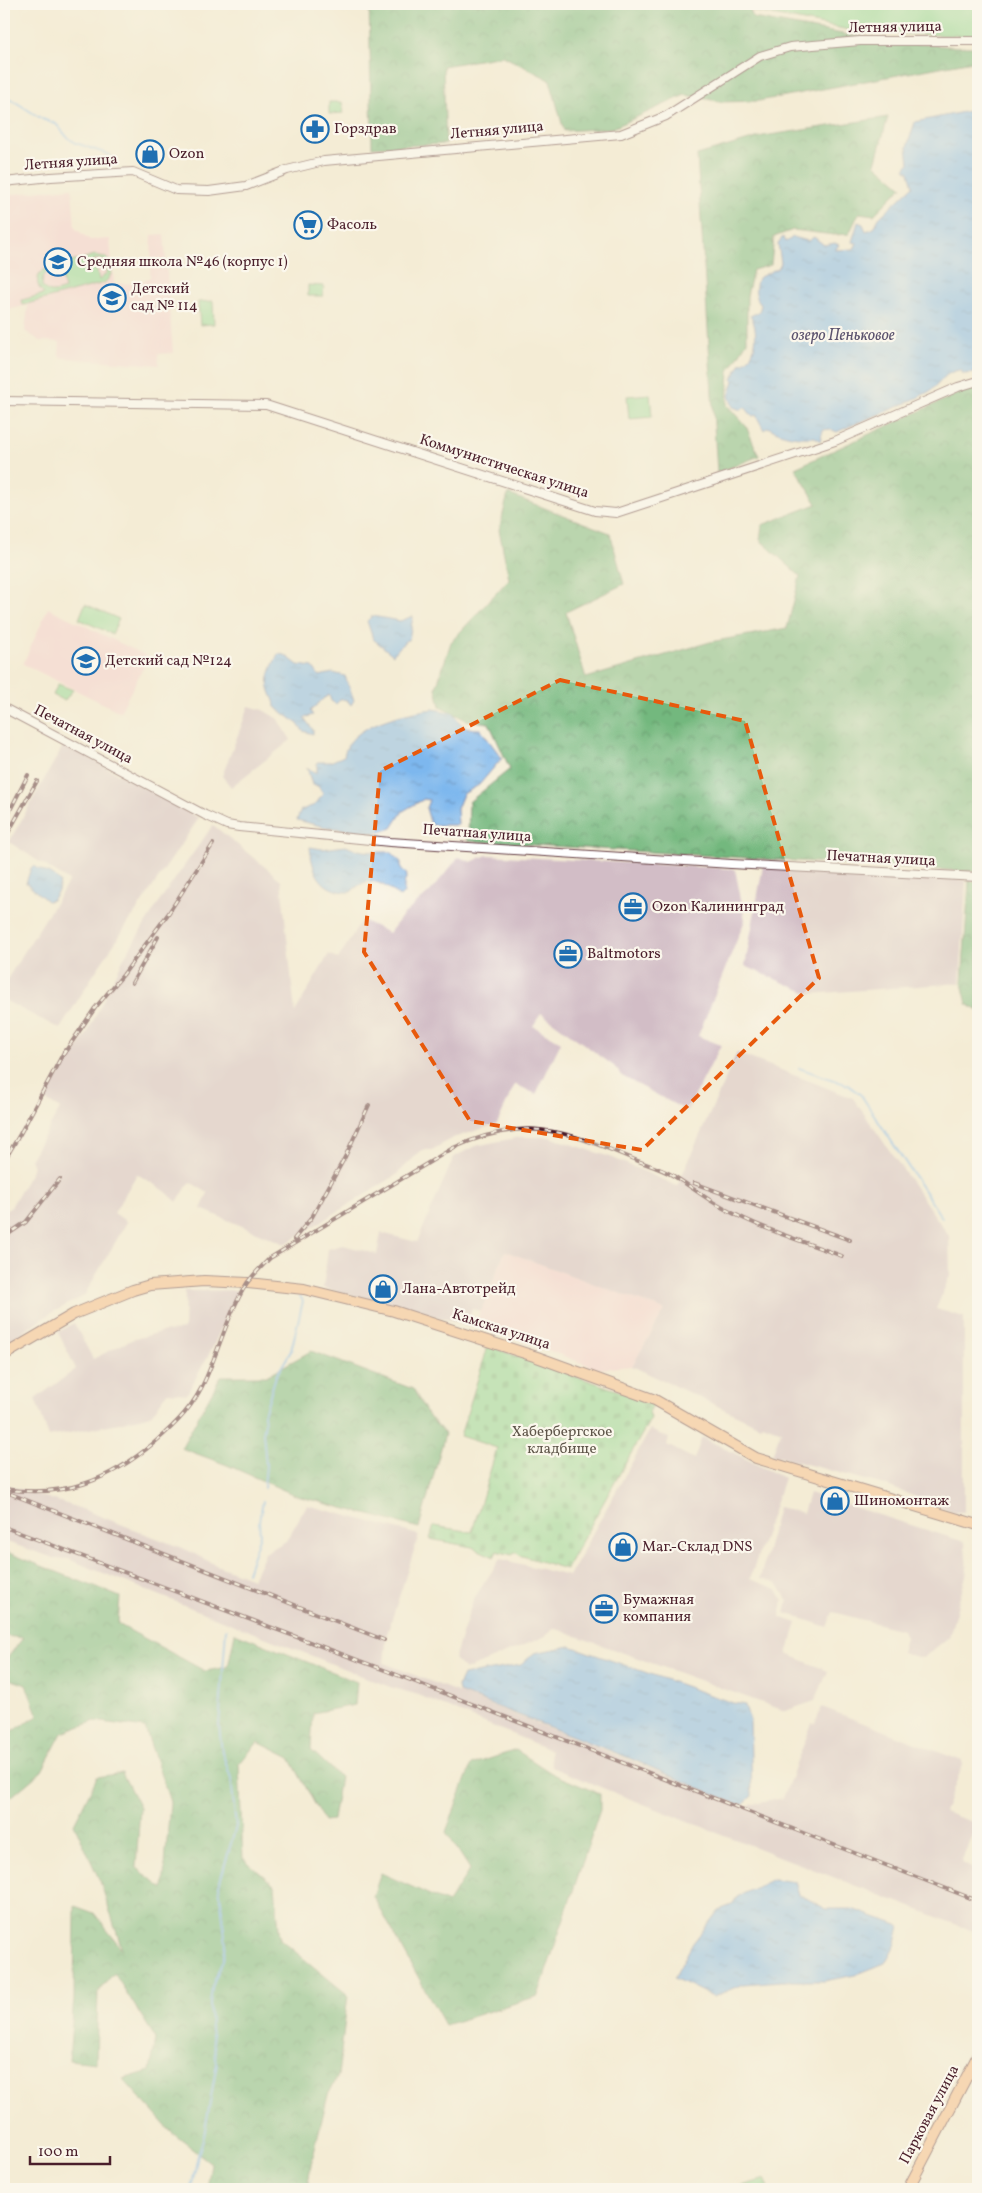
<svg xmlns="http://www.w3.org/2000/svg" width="982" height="2193" viewBox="0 0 982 2193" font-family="Vollkorn,serif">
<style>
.built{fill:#f7cfd2}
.industrial{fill:#d2bdc6}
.green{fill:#8fd894;stroke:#6c7c60;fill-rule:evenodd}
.forest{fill:url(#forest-crowns);stroke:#5e6c54}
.wetland{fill:url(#wetland-marsh);stroke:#6c7c60}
.cemetery{fill:url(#cemetery-stones);stroke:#6c7c60}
.water{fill:url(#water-ripples);stroke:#646b8c}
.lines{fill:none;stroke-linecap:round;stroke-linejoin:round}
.stream{stroke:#7db7ee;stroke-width:2}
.minor-casing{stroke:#643e45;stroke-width:10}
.major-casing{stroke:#643e45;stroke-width:12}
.minor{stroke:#fff;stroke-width:8}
.major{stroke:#f9bc8a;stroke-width:10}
.rail-casing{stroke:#4a1f2b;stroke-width:4}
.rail{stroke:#fbf7ec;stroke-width:2;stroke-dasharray:5.5;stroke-linecap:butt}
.marked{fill:none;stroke:#e8590c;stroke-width:4;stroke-dasharray:10 6;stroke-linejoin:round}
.labels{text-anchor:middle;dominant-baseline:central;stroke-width:4.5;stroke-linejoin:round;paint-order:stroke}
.street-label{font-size:15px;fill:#4a1f2b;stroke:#fbf7ec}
.poi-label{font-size:15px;fill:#4a1f2b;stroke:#fbf7ec;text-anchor:start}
.park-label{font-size:15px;fill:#5f564a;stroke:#fbf7ec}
.water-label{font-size:16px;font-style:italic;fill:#5c546f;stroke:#fbf7ec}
</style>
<defs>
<pattern id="forest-crowns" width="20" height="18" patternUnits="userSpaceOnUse" patternTransform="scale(1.25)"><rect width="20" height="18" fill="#73b87e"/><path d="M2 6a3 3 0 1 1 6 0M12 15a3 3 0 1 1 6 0" fill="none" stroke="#609567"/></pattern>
<pattern id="wetland-marsh" width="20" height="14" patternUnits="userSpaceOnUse" patternTransform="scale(1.25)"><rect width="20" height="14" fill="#8fd894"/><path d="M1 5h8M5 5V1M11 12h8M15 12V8" fill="none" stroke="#7db980"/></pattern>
<pattern id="cemetery-stones" width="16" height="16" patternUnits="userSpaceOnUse" patternTransform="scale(1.25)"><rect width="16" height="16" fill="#8fd894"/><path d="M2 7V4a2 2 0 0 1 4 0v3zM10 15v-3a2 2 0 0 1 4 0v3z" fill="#7db980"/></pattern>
<pattern id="water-ripples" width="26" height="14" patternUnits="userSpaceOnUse" patternTransform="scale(1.25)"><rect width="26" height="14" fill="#7db7ee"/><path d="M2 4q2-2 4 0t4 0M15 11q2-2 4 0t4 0" fill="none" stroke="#6894c1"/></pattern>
</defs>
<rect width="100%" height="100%" fill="#fbf7ec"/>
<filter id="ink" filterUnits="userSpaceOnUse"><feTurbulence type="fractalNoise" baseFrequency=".02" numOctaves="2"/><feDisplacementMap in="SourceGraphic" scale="10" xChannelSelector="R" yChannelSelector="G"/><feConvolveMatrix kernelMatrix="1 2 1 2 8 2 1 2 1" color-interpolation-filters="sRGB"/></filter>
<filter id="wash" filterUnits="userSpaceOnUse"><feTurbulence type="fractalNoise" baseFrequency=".0096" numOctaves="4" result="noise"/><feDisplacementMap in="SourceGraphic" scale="20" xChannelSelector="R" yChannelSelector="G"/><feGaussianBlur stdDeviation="1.12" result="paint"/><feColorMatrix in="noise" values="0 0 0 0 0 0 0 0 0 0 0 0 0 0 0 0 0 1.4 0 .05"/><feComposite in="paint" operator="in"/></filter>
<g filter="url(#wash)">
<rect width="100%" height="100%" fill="#f4ecd6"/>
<path class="built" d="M72 188 75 228 90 240 110 239 114 284 139 283 150 277 152 235 164 234 173 353 158 354 159 365 62 358 59 355 60 342 40 341 25 331 28 305 4 311V195Z
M48 608 149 657 120 712 23 664Z
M505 1251 665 1310 632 1366 598 1369 476 1323Z"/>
<path class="industrial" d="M249 706 263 710 278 719 291 740 231 787 222 776Z
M64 744 199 818 94 974 60 1029 4 1000V984L69 881 9 842Z
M213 825 281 880 295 1012 329 954 338 959 362 920 389 933 404 914 429 893 459 857 471 862 487 855 735 869 745 920 698 1036 721 1045 687 1111 622 1076 614 1066 541 1013 533 1026 561 1042 536 1094 515 1084 497 1124 453 1138 432 1150H422L395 1176 285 1244 201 1209 208 1193 190 1182 177 1202 165 1191 137 1174 114 1213 127 1222 84 1296 51 1313 4 1345V1212L11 1207 31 1172 33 1165 30 1160 60 1109 44 1099 86 1035 125 956 163 896Z
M763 866 966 880 960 983 810 994 745 966Z
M737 1053 853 1098 949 1236 950 1275 936 1309 964 1317V1512H954L885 1485 772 1455 781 1431 762 1424 760 1426 632 1366 665 1310 505 1251 481 1311 472 1309 466 1324 323 1288 328 1249 343 1245 377 1254 381 1233 417 1242 454 1157 475 1146 520 1137H550L613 1158 677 1186Z
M238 1290 213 1347 187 1394 168 1392 151 1415 119 1423 49 1437 35 1399 76 1369 58 1332 74 1323 93 1359 131 1340 161 1332 184 1329 185 1291Z
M650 1430 669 1438 667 1445 694 1459 702 1437 784 1478 750 1579 777 1589 783 1601 780 1617 797 1623 787 1654 828 1671 815 1701 785 1711 554 1628 546 1636 465 1670 454 1659 473 1600 500 1559 569 1576Z
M4 1484 82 1509 187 1550 216 1565 253 1579 265 1553 286 1541 307 1505 419 1535 387 1634 384 1663 745 1806 783 1798 812 1723 815 1724 822 1707 962 1761 963 1765 944 1812 978 1824 961 1862 978 1872V1933L615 1793 551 1767 550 1750 415 1694 390 1687 68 1559 54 1558 4 1541Z
M809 1493 965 1542 967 1572 949 1637 923 1658 901 1653 905 1637 902 1630 833 1612 827 1627 785 1613 788 1601 777 1583 760 1579 778 1507 803 1513Z"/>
<path class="green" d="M752 4H978V36L864 33 753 11Z
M329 102H342L343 113 329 114Z
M95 255 105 257C114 265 114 275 104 283L23 305 22 300 44 294C36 286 35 278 43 270ZM94 259 103 260 107 266V273L99 280ZM59 269 65 289C56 292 49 295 42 286L43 277 48 271Z
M308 285 324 286 323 296H308Z
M213 301 214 324 200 325 198 302Z
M650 394 652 417 629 419 627 396Z
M85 604 119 619 112 634 79 619Z
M58 684 73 690 64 701 53 695Z"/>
<path class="forest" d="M369 4H748L753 18C827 31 903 47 978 47V60L759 101 722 102 685 95 613 128 564 131 550 80 503 56 443 66 446 144 372 147Z
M888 117 875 164 902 187 874 215 859 213 849 234 834 235 793 230 774 237 771 265 753 270 747 296V342L729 371 727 405 746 426 759 456 717 473 697 155 763 136Z
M978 388V872L468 841 469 802 510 769 489 723 466 720 440 706 436 688 451 642 509 579 499 530 508 494 610 533 624 584 566 612 586 678 710 642 787 628 800 576 760 540 762 525 817 504 795 468 968 389Z
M969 881 978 882V1011L967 1004 962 983Z
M311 1351 413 1389 428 1415 445 1434 419 1528 297 1496 227 1465 181 1448 221 1376H266Z
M4 1551 120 1597 118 1624 205 1671 228 1667 235 1633 357 1682 355 1705 313 1713 311 1750 340 1777 333 1820 324 1821 290 1758 258 1742 239 1764 243 1858 275 1886 280 1939 348 1995 338 2076 328 2095 312 2160 307 2189H207L211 2163 171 2132 123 2079 150 2071 156 2039 114 1973 98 1992 96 2063 69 2060 74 1998 75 1906 94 1913 122 1949 100 1881 74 1824 97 1777 122 1773 140 1808 136 1867 163 1889 170 1802 145 1728 95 1721 62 1733 42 1771 4 1803V1736L38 1716 26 1685 4 1677V1662L23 1638 4 1636Z
M516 1750 553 1774 600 1794V1810L538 1996 445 2025 373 1896 381 1873 448 1903 470 1869 446 1832 471 1765Z"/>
<path class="wetland" d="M765 2179 770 2189H732Z"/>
<path class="cemetery" d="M488 1346 654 1403 649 1412 651 1418 566 1569 519 1555 516 1552 512 1555 497 1551 494 1557 472 1547 430 1539 434 1526 472 1532 497 1448 460 1436Z"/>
<path class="water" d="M978 109V373L963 374 961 370C944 371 942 383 930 391 900 408 868 417 837 432L830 429 823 430 820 441 815 437C798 438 782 436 768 427L764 430 756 415 752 416 745 407 741 410 733 407 729 396 734 381 732 379 741 363C758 359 759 326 750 316L759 312 761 305C755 296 754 289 758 278L778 268 781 263 778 243 783 237 786 242 793 237 808 241 814 237 824 245 835 243 839 245 835 250 854 249 857 243 852 242 858 222 863 224 866 231 874 228 879 218 913 186 909 172 905 169 909 163 907 147 915 122Z
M372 616 400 621 413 616 409 640 405 641 393 655 373 639 367 621Z
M278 654 285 655 298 665 313 667 319 676 333 673 345 676 354 700 351 705 347 700 341 699 336 704 331 701 329 695C321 699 318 705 310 711L313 715 304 718 313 730V734L303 731 297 723 275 707C275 700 272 698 270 691 265 679 273 665 278 654Z
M433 709 454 713C460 726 465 729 480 729L502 758 479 785 463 794 457 809 458 825H431L426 808 429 800 424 799 403 811 392 828 376 833 325 827 297 820 301 810 315 805 323 794 318 786 312 785 307 767 312 772H317V762H330L344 756C349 724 405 713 433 709Z
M346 846C361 853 377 852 392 852L395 857 401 862V868L407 875 404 884V893L400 897C383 884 370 872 351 892 322 893 312 873 310 847L322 849Z
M33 866 54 876 60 882 58 891 52 900 47 901 26 883 31 868Z
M570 1646 733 1703 745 1705 750 1722 752 1796 743 1804 735 1803 629 1758 459 1692 458 1686 463 1675 521 1665 534 1653Z
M773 1879 795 1882 799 1894 826 1909H852L900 1926 896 1943 885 1963 855 1975 824 1981H781L743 1984 713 1997 674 1978 693 1943 719 1910 732 1905 737 1897Z"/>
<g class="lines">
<path class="stream" d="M4 98 14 101 42 119 56 124 68 138 76 143 110 155
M799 1068 848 1085 861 1095 942 1218
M264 1488 266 1465 263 1433 265 1423 264 1414 276 1376 291 1351 303 1301 300 1296
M247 1573 260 1535 259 1521 263 1501
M191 2189 198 2155 204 2136 217 2063 211 2029 210 2004 212 1987 223 1960 226 1945 219 1885 236 1826 231 1778 222 1752 219 1726 226 1629"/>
</g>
</g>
<g filter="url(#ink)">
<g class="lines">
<g class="minor-casing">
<path id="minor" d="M4 182 51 177 133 172 176 190 209 191 246 186 287 170 324 161 621 134 666 116 760 56 790 47 860 41H978
M4 401 266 405 595 511 616 513 835 441 958 387 978 381
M4 708 205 815 227 825 239 827 390 842 731 864 978 877"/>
</g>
<g class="major-casing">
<path id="major" d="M4 1355 74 1314 133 1290 150 1285 204 1281 248 1283 304 1289 394 1311 537 1357 655 1400 756 1458 978 1525
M908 2189 978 2055"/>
</g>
<use href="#minor" class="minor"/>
<use href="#major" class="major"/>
<g class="rail-casing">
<path id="rail" d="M4 822 28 775
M4 840 37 781
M132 983 158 937
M63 1055 95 1008 123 975 168 914 213 844
M4 1161 20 1134 65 1050
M694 1183 850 1240
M4 1237 26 1222 60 1179
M294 1239 312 1217 345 1157 369 1105
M4 1489C64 1498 109 1481 155 1442 177 1423 194 1406 206 1378 220 1346 229 1312 247 1283 254 1274 262 1266 270 1258L453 1148C521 1117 560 1128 626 1156 641 1163 658 1167 672 1175 689 1185 705 1198 723 1208 761 1229 802 1241 842 1256
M11 1494 384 1640
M4 1527 387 1671 978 1901"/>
</g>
<use href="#rail" class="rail"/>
</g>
</g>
<path d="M0 0H982V2193H0ZM560 680 745 721 819 978 642 1150 470 1121 364 952 380 771Z" fill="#f4ecd6" fill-opacity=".55" fill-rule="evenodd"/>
<path class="marked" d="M560 680 745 721 819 978 642 1150 470 1121 364 952 380 771Z"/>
<defs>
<g id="pharmacy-ring" transform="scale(1.4375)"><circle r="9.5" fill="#fbf7ec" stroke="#1f6fb2" stroke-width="1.5"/><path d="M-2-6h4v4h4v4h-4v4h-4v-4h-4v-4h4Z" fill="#1f6fb2"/></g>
<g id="shop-ring" transform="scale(1.4375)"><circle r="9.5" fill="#fbf7ec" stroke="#1f6fb2" stroke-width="1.5"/><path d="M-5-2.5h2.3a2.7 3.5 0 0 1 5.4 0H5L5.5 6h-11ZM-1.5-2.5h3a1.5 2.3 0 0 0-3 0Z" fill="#1f6fb2"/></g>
<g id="supermarket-ring" transform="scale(1.4375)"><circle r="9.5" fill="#fbf7ec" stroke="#1f6fb2" stroke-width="1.5"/><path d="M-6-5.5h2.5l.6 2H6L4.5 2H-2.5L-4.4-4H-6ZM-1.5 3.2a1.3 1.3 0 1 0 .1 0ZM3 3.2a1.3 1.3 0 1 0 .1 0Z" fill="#1f6fb2"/></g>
<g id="school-ring" transform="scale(1.4375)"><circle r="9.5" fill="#fbf7ec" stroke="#1f6fb2" stroke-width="1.5"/><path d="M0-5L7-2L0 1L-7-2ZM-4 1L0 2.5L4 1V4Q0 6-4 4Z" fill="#1f6fb2"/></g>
<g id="office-ring" transform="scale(1.4375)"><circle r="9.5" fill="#fbf7ec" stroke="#1f6fb2" stroke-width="1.5"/><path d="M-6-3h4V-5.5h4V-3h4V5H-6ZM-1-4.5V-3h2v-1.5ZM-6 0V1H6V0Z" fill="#1f6fb2"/></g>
</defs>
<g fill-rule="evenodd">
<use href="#pharmacy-ring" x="315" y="129"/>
<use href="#shop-ring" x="150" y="154"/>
<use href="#supermarket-ring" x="308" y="225"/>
<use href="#school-ring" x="58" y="262"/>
<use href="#school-ring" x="112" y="298"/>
<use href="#school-ring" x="86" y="661"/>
<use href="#office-ring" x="633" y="907"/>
<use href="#office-ring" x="568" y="954"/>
<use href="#shop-ring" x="383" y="1289"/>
<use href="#shop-ring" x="835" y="1501"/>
<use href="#shop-ring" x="623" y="1547"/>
<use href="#office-ring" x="604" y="1609"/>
</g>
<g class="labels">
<g class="street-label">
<text transform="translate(895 28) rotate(-1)">Летняя улица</text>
<text transform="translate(497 131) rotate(-5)">Летняя улица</text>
<text transform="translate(71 163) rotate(-4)">Летняя улица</text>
<text transform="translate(504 467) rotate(18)">Коммунистическая улица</text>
<text transform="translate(83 735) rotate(28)">Печатная улица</text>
<text transform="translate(477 834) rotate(4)">Печатная улица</text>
<text transform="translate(881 859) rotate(3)">Печатная улица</text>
<text transform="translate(501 1330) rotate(18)">Камская улица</text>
<text transform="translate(930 2115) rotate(-62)">Парковая улица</text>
</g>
<g class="poi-label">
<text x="334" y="129">Горздрав</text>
<text x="169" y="154">Ozon</text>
<text x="327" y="225">Фасоль</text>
<text x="77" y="262">Средняя школа №46 (корпус 1)</text>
<text x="131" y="289">Детский<tspan x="131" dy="17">сад № 114</tspan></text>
<text x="105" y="661">Детский сад №124</text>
<text x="652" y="907">Ozon Калининград</text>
<text x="587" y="954">Baltmotors</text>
<text x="402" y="1289">Лана-Автотрейд</text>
<text x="854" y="1501">Шиномонтаж</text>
<text x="642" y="1547">Маг.-Склад DNS</text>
<text x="623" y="1600">Бумажная<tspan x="623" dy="17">компания</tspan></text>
</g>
<g class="park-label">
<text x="562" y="1432">Хабербергское<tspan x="562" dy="17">кладбище</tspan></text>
</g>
<g class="water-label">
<text x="843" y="336">озеро Пеньковое</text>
</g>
</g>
<rect width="982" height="2193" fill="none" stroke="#fbf7ec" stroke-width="20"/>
<path d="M30 2156v8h80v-8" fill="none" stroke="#4a1f2b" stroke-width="2.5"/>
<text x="38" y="2156" font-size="15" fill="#4a1f2b" stroke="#fbf7ec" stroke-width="4" paint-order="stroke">100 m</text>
</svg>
